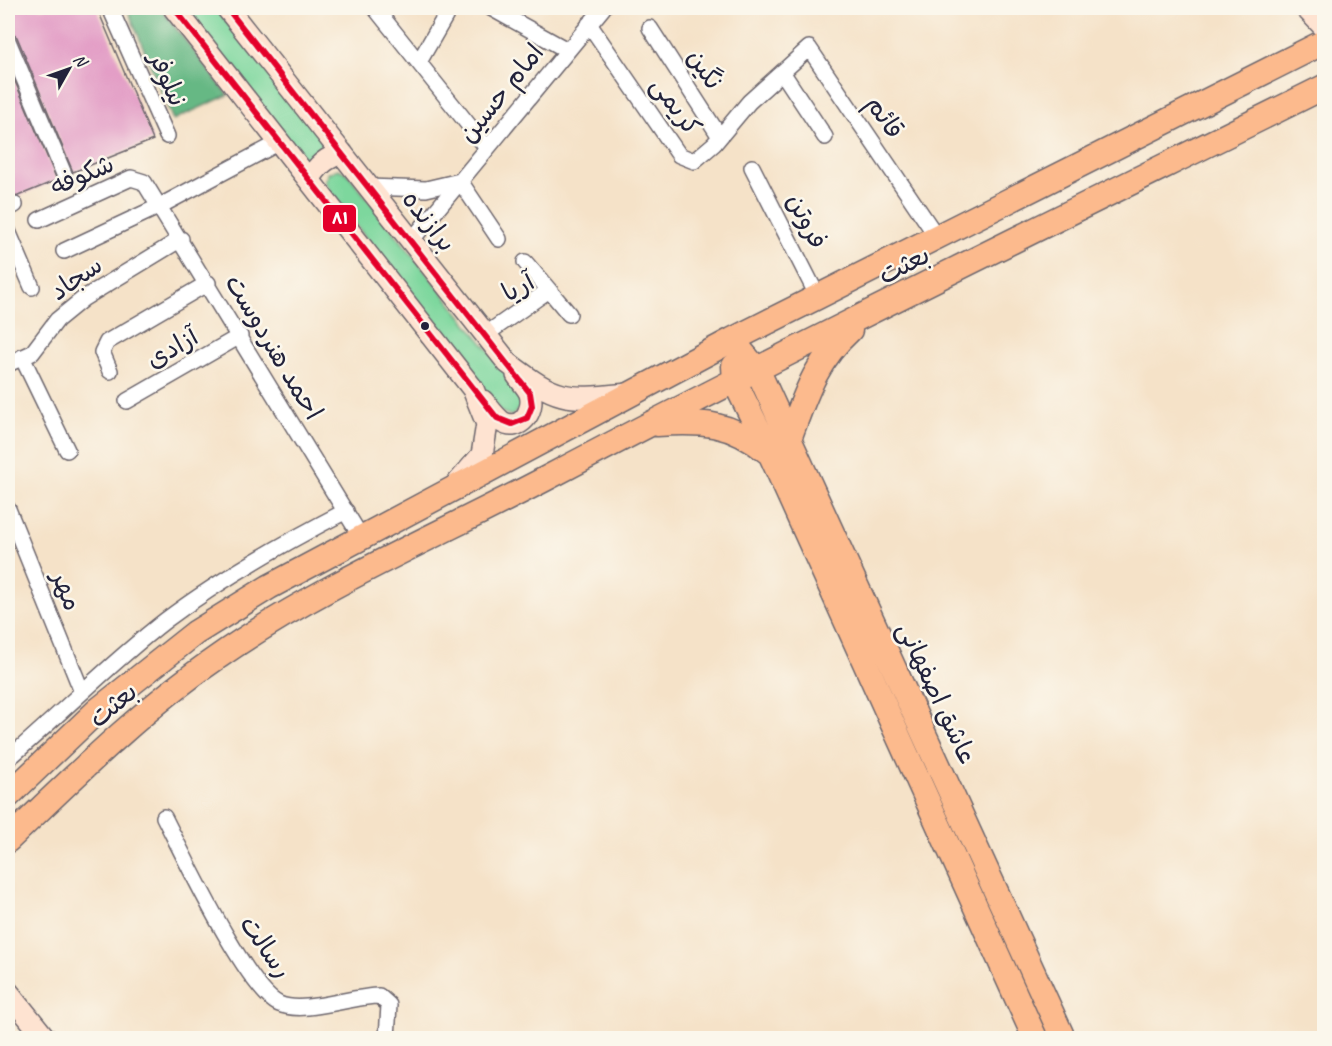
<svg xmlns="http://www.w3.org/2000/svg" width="1332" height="1046" viewBox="0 0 1332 1046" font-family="Caveat,'Playpen Sans Arabic',sans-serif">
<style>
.green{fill:#7dd79d;stroke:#507c6c;stroke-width:1.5}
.forest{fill:#66b884;stroke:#446d60;stroke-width:1.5}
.building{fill:#e39ec6}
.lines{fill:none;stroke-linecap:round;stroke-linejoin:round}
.street-casing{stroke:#6c656c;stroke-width:18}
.secondary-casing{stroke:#6c656c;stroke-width:24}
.primary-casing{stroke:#6c656c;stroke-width:27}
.street{stroke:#fff;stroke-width:15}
.secondary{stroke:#fee3d1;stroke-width:21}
.primary{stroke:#fcba8d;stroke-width:24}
.bus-1-casing{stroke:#fbf7ec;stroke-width:10}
.bus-1{stroke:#e4002b;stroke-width:6}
.bus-dot{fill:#22223b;stroke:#fbf7ec;stroke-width:2}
.labels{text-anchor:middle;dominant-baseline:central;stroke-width:5;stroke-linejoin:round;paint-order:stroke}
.street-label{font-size:26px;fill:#22223b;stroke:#fbf7ec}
.line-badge{stroke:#fbf7ec;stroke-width:2}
.badge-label{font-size:16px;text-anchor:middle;font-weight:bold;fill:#fff}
</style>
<rect width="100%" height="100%" fill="#fbf7ec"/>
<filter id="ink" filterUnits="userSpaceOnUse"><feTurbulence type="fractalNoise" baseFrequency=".0167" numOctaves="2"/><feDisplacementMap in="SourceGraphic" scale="12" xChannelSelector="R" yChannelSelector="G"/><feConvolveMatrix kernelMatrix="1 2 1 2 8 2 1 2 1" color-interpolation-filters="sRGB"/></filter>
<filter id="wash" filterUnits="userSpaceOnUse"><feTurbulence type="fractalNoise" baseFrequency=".008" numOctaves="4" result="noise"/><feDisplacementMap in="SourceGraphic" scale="24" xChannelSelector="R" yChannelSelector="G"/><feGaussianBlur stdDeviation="1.35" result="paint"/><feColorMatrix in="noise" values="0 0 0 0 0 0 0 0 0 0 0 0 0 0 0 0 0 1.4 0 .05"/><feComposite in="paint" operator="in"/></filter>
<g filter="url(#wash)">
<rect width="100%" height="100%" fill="#f5e2c8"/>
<path class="green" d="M185 8H215L318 133 325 149 308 167Z
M338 169 347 173 525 396 520 408 512 416 501 412 331 193 325 182 328 173Z"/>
<path class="forest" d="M127 8H160L228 95 173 120Z"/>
<g id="blocks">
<path class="building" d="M8 8H97L153 140 73 172 17 37 8 31Z
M8 65 57 180 18 196 8 198Z"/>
</g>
</g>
<g filter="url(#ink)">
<use href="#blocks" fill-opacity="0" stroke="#6c656c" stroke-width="1.5"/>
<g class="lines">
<g class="street-casing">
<path id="street" d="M110 8 167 136
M375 8 487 148
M491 8 567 50
M589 24 679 155 694 161 714 144 749 102 809 48 937 237
M650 28 720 137
M8 41 64 174
M419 62 450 8
M782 72 825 137
M752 167 818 297
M460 181 499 239
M368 187 426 189 460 181
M8 208 15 205
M39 220 131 178 144 182 361 537
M8 231 32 287
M411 241 603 8
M64 251 160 206 280 142
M525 262 549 290
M485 335 549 290 569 314
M22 357 67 450
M8 364 32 353 57 320 84 298 181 239
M110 371 102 352 107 342 208 283
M127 401 240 336
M8 509 82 692
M8 759C61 714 110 663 166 620 222 578 284 543 346 511
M164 817C182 852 247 990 279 1004 304 1015 351 996 379 996L389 1005 387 1038"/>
</g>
<g class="secondary-casing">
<path id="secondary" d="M174 8 473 389 487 424 482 455 456 485
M227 8 508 363C559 402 566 400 629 394
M1306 8 1324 27
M309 180C318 165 326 158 342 153
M483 401C489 408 495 417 502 422 520 433 535 411 530 394 528 388 521 381 517 375
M8 992 45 1038"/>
</g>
<g class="primary-casing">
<path id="primary" d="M732 340 758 371 1063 1038
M734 366 735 382 770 453 1035 1038
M657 424C703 421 730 422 768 452
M789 439C805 396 815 362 850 330
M8 796 98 710 195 633 269 587 732 340 1324 42
M8 840C74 777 140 711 215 659 317 587 435 537 545 479 802 343 1064 216 1324 87"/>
</g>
<use href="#street" class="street"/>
<use href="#secondary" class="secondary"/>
<use href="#primary" class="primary"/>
<g class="bus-1-casing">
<path id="bus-1" d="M174 8 497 418 512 424 527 418 532 406 530 393 227 8"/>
</g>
<use href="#bus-1" class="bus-1"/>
</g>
</g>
<circle class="bus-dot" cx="425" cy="326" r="5"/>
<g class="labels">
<g class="street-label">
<text transform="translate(705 69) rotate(57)">نگین</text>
<text transform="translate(168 79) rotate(66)">نیلوفر</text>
<text transform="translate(501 93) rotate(-51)">امام حسین</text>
<text transform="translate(676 106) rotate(54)">کریمی</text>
<text transform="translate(885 117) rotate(56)">قائم</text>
<text transform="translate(82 175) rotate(-23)">شکوفه</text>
<text transform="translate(429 221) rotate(52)">برازنده</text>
<text transform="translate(807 221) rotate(63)">فروتن</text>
<text transform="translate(904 265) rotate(-27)">بعثت</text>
<text transform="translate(76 278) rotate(-35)">سجاد</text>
<text transform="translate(518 287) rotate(-29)">آریا</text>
<text transform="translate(274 347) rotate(59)">احمد هنردوست</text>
<text transform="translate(172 348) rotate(-30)">آزادی</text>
<text transform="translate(67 591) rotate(68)">مهر</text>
<text transform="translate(937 693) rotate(65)">عاشق اصفهانی</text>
<text transform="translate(113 705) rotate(-40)">بعثت</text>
<text transform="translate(266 947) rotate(55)">رسالت</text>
</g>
</g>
<rect class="line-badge" x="322" y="204" width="35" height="29" rx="6" fill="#e4002b"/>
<g class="badge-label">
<text x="340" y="224">۸۱</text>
</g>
<rect width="1332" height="1046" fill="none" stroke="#fbf7ec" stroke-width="30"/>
<g transform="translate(69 69) rotate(50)" stroke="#fbf7ec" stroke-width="4.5" paint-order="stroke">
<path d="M0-4.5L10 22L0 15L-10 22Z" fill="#22223b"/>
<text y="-9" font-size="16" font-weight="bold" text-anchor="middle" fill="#22223b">N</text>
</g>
</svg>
